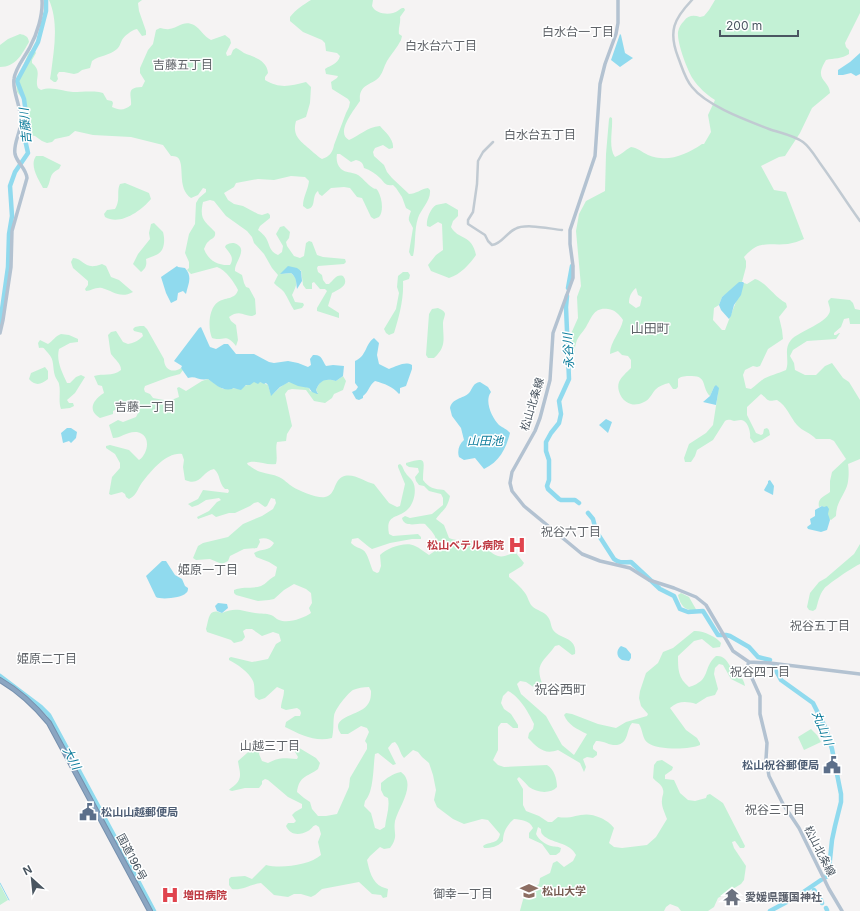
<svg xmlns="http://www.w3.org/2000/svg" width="860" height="911" viewBox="0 0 860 911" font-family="Inter,'Noto Sans JP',sans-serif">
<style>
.green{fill:#c3f1d5;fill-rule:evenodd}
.water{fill:#90daee}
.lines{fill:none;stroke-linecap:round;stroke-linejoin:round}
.stream{stroke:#90daee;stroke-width:1}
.river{stroke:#90daee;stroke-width:4.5}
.highway-casing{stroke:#7690ad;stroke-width:6}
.minor{stroke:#c1cad2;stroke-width:2.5}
.major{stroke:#b3c2d1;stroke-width:3.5}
.highway{stroke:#8ba5c1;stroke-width:4}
.labels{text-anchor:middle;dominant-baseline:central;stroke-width:3;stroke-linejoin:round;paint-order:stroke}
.street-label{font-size:11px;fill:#4a5661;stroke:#fff}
.health-label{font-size:11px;font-weight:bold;fill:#be3a42;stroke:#fff;text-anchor:end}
.service-label{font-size:11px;font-weight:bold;fill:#4e5e75;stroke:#fff;text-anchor:end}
.education-label{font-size:11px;font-weight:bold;fill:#785e54;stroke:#fff;text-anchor:start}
.worship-label{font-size:11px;font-weight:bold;fill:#5b616d;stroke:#fff;text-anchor:start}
.neighbourhood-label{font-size:12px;fill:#5f6368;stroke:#fff}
.water-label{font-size:12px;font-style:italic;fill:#0c7c9b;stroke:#fff}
.quarter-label{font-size:13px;fill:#5f6368;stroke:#fff}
</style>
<rect width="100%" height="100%" fill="#f5f3f3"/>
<path class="green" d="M49 0H142L138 3 139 11 146 31V35L142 36 137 29C132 30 124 36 122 40 120 44 120 46 117 49 109 56 100 55 92 61L90 68 82 70 78 73 74 74 64 72H59L57 75 58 79 56 82H54L50 79 51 73C54 49 59 23 49 0Z
M311 0H373L372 6C375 13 386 15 393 13 397 12 400 9 402 8H404L405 10 400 17C401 23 398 28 399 34L402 36 401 40C397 48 391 54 387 61 384 66 383 72 380 76 374 85 358 83 360 101 354 110 335 133 349 140 359 136 367 127 380 126 385 132 394 139 393 148L389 149 383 145 375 148 373 152 374 156 384 165 387 172 392 178 409 194C416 194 421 189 428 188L430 190C431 201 421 209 418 218 414 230 416 244 413 256H411L409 252 413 228C409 219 407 222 411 211L406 208 402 197 396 188 393 185C385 186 385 183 380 178 376 174 370 170 364 168 363 163 361 161 356 160L351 162 340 154H337C336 160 337 165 341 169 346 173 351 172 356 174 363 177 366 184 373 188 377 190 375 187 378 191 382 198 384 211 379 217L374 219 371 217 362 198 357 197 350 188 344 187 331 188 322 196 319 194 318 191C311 196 317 208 307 209L303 206C303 197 308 190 309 181L305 177 291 176 274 180 258 179 236 183 234 187 224 193 228 200 234 204 243 206 258 214 262 215 268 213 270 215V218L260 226 258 230C261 232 264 235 266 238 270 245 269 251 278 255L282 252 283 246 276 234 280 227 284 226 290 232 289 238 286 242 287 246 294 256 300 258 304 256 306 243 309 241 312 242 317 255 323 257 345 259 346 262 344 264 318 266 317 268 318 272 322 275 323 280 326 284H329C334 280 336 274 343 276 350 285 339 289 332 293L328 306 339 313V318L317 311V308L327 291 325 289H320L314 282 312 283V289H306L303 285 301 270 280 274 291 273C300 281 296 286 292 295L295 302 303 303 304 305 302 308 294 310C290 304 288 298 284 292 281 288 277 287 274 283L278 275 272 268 264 254 254 243 252 237 247 231 226 216 214 201 210 200 203 202C199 220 205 221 215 232 216 238 212 238 209 241 206 243 205 247 204 249 208 260 218 266 230 265 235 257 229 253 225 247L226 245C230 243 234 242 238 245 247 251 234 263 235 271L242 275 244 283 246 287 249 288 255 299 256 314C248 321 242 307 229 317L231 321 236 325 238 340 236 346C225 332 224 342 212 338 208 329 208 309 218 302 225 297 235 300 238 290 234 282 226 270 217 267L191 274 187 270 189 268V262L185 253 189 234 195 224 196 203 199 198 206 192V189L203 188 198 195 191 198C176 188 186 163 177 157 175 156 173 156 171 156L163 145 131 137 93 135 75 131 69 136 55 139 52 142 47 143 42 141 35 136 29 135 26 101 25 97H21L17 92 16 83 29 52 34 49 36 53 32 60V63C43 72 34 79 38 88L41 90C52 86 62 91 73 92 81 92 90 91 99 92L103 93 107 100 112 101 113 103 112 107C120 111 125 110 131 105 132 96 125 87 142 87L145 81 140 73V68L148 50 153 44 156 30 160 28C162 28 167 30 169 29 179 28 183 20 194 25 201 29 203 36 211 40L225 35 230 39 231 43 226 53 227 56 231 55 233 50 236 48C239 49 241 51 244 53 254 57 267 60 268 73L265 77V80C280 89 290 86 306 82L311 87 310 103 306 117 296 121C291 138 304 143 314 153 317 155 318 157 322 159 329 157 333 152 334 145L346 113 349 107 350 102 348 99 332 89 331 82 337 78 338 76 326 74 325 69C331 65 338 64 340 56L337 53 326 51 325 43 322 40 303 32 290 21V17C296 9 303 5 311 0Z
M715 0H860V13L845 43 846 47 849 50V54C842 59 834 58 826 60 813 81 829 79 830 93L812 108 800 133 785 156 779 157 761 166 774 190 786 192 804 239C799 241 794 243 788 244 768 246 760 239 744 257L746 261V267L742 282 722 297 719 305 714 308 713 320 722 330H725C731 314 737 299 744 283L747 284 755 279C766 282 774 297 786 303L787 307 779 317 782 330 783 339 768 349 760 366 757 367 753 366 745 370 743 375 746 388 751 389C755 386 758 383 762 380 769 375 778 374 786 370 790 360 783 349 791 340 799 331 830 322 830 310 830 307 828 303 828 301L831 298 850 300 853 303 855 309 860 310V324H850L849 318 844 319 841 327 834 333V335H836L839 333H840L836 339 807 341 793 350 790 356 794 363 795 370 805 375H816L825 366 832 363 843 378 849 382 860 400V459L848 464C849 470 849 479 847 486 843 497 836 503 836 516L831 520 828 518C828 509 828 511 822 506L819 507C817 498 824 497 830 492V481L832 472 846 459 834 441 830 439H816C811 433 802 431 797 425 790 417 787 406 777 400 766 402 769 400 761 394L747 407V415L756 433 761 435 763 434 764 429 767 428 769 430 770 435 762 440 754 443 750 438C751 433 748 420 741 420 738 420 736 421 734 421 730 420 729 419 725 421L713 440 697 450 695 456 691 462H685L684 458 689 444 706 433 713 425 718 393 714 387 710 396C701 387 708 375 690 376 686 376 681 376 678 379V387L676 389H673L669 383C664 384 659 386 655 390 653 392 652 395 650 397 647 402 637 406 631 404 622 402 616 390 619 382 621 377 627 372 631 368V360L628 356 622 355 618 351 610 354C610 341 621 332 623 320 619 314 615 310 608 309 594 307 592 317 586 327 583 332 578 336 576 343 574 349 576 355 571 360L569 359 570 336 578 318 577 297 581 286 576 231 579 214 586 201 605 191 606 154 609 119 610 117 612 118C613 130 608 147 615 157 621 155 625 150 631 147 638 148 642 152 648 155 667 163 686 155 702 144H704L711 132 708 115 715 100C707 95 698 87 693 79 687 69 677 43 678 32 679 27 681 24 684 21 688 15 694 15 700 17L704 16 709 10ZM636 288 638 295 642 297 640 306 636 308 629 303C629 297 631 292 636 288Z
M20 34C25 35 28 36 29 42 22 54 16 67 0 67V45L8 39Z
M36 156H43L61 165 59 169C48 174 52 180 47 188H43C39 180 29 166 36 156Z
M125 183 149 193 151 199C141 211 120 226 105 217L104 214 107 210 115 209C121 199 116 192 120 184Z
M446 203 458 210V216L453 221 451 227C458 240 472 234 476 255 469 265 461 274 449 278L431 271 428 265 436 255 443 250 442 224 438 222 430 227 427 226C426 220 430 209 436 205 439 204 443 204 446 203Z
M154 223 163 232C165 239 165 250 158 254 155 256 150 257 146 259 147 265 146 268 141 272L133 264 138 254 150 239 149 233 151 224Z
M73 258C85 259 84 271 102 264L106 266 111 277 119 280 133 292C120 299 113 291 102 288 95 287 91 291 86 291L85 289 88 285V281L73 268 71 262Z
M403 272H408L410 275 409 279 403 281C404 299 399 317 394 333L389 335 386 333 384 329 396 309 399 293 397 287 398 276Z
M438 308C440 309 445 311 445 314 445 316 443 320 443 323 443 339 447 346 434 358H428L426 355 429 314 432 309Z
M140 326H144L147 329 164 359C164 369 172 374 181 368L183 370 180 374 169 377 145 386 144 389 145 392 150 394 153 398 169 401 179 397 177 388 179 387 186 391 202 381 208 379 223 389 232 388 239 389 253 382H260L268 385 271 395C278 391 281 384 290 382L309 388 310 391 318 393 316 390C321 379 325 378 336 381L343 376 346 381 343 390 334 394 332 398 325 403 314 401 306 390 292 389 288 390 285 394 292 426 287 434 286 441 277 442C275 449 278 457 276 464 266 466 256 459 247 463L248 465C252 467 256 471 261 472 267 474 273 474 279 477 284 479 288 484 293 487 299 491 319 499 325 497 336 495 333 482 342 477 353 472 364 482 374 484L389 503 397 507 400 506 405 484 398 467V465L400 464C403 466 403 469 405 472 407 476 411 478 413 482 417 490 414 503 408 509 399 519 385 513 389 534L393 536 418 534 421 537V539H412L390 543 372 549 369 547 358 538 352 539 351 543C356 548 358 547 363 550 368 553 370 565 373 571L377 573 379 572 381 566 380 555C387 548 406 541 415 546 420 548 424 552 429 555L435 551C439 537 434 534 425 524 417 523 404 528 402 518L405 516 410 518 432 514 443 505V498L441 494 429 491 424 486 419 485 416 481 415 477 419 472 418 468 409 467 406 465V463C429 456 423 461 423 480 429 488 434 489 444 490L450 496C447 510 443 509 436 519L444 525 449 538C458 542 473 540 480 543 486 547 491 554 498 556 504 558 510 553 516 553L524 563 522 566 509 574V577C515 582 521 587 525 593 528 597 529 603 532 606 537 611 544 611 548 617 552 622 550 629 556 633 564 639 577 639 575 654L572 655 559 645 555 646C543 663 534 663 543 686L553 690 554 693 551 695 541 692 526 682 520 681 517 684 521 694 546 716 562 745 574 755 587 734C577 729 568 725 564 715L566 713 572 714 598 724 616 728 626 722 647 716 648 714 641 706 639 698 640 691 646 673 658 663 663 652 673 648 694 631C702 630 717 637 721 643L720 647 713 648 702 639 694 641 678 656C678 669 678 678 689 687 712 680 702 668 716 656 718 656 721 656 722 657 728 660 729 666 733 670 738 674 744 678 745 686L731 679 723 665 719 664 715 668 714 674 718 689 715 695 707 697 696 704C686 701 678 701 670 708L686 730 697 738 700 743V745C690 750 657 750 648 743 642 739 643 730 639 724L632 723C626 730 629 743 617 745 610 746 603 740 596 741L593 746V749L597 752V755L593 758 587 757 583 759 586 767 584 772 580 763 558 750C544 755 538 748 528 738L529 733 533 729 534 724C529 713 519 696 508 691L503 696 501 703 504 709 511 714 518 725V728H513L507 723H501L498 727V750L493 760 498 765 504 767 547 765C554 769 557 779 557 787 551 794 537 793 529 787 526 784 523 780 519 777L517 779 523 789V805L526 811 539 816 548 822H552L558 817C575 820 582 809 601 818 607 821 610 823 614 828L609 843 614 847 622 848 647 845 656 837 667 819C665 813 661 806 662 800 662 795 665 793 662 787 660 783 656 782 653 778L654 765 657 761 662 760 673 767 672 770 665 775V779L674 780 680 793 688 800 695 801 706 798 707 795 710 794 723 803 745 846 744 848H740L735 841 732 842 734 848 746 866 744 880 741 884 718 898 714 907 708 911H681L678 907 670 904 666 907 664 911H520C523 901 524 889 535 887L539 884 540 878 550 873 553 863 557 861 564 867 573 861 576 855C570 842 550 843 543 835 541 833 541 832 541 829L538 827 536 834C539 840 545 844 551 846 555 847 557 846 561 848L560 852 556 855H550L542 844 529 838V833L533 828C529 820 522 820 514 819 507 825 503 832 503 841 497 847 492 848 484 848L483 846C489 841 498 845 500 834L488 820 482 819 464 824 453 819 437 807 434 800 436 790 433 775 429 763 422 757 418 752 413 750 404 758C400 754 400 747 395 742L392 743 388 748 396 764 393 765 378 753 375 754C373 767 374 792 365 801L364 806 371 813 375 828 380 830 385 827C386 817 390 808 388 798L384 796 381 790V783C387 778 392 774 401 772 417 784 399 806 395 821 393 833 399 836 390 848L384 849 380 847 370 856 367 860C369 869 372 883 382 887 384 888 386 888 388 889L387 897 383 898 381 895 372 894 359 882 322 889 315 895 311 897 301 894H294L288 897 274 895 261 883C251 884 241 891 232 889L229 885V879L231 877 245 876 252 879 266 865C281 869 310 865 321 855L318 842 321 834 319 827 316 825C312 826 312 829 308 831 299 836 290 835 286 826L288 823H294L296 821 292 815 295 812 302 808V804L288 797 268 780 265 779 262 781V784L259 788H245L232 791 229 790C230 788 233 787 236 784 243 777 239 770 238 761L255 746 258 747 260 750 259 754 262 761 268 763C280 757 283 758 297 759L298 757 294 750V747L296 746 316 758 320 763 318 769C307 777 299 776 297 792L304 798 310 802 312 809 318 816H326L337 814 349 787 350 778 367 749V744L365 741 369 732 367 728 361 726 348 734H341C328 716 361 716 368 704 371 700 371 695 371 691L369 687C363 687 358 688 353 690 347 694 335 709 334 716 333 723 334 730 332 738 315 742 301 735 285 727L286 722 295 716H300L301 713 300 710 297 708 286 710 281 708C281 702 284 697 284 690L277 687 265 698 259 700 255 697C254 692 255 685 253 681 249 672 237 664 229 660V658L231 657 252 662 268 659 276 644 281 641 279 634 273 632 262 636 252 629H246L243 631 245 637 242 641 234 643 231 640 207 632 206 629C209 619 208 607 222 613 236 607 242 611 255 613 261 614 266 613 271 615 274 616 276 619 279 620 288 624 304 618 311 613L309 608 312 603 311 593 306 589 294 584 284 590 274 599 269 600 258 601 236 595 234 593V590C243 586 252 589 261 586 266 584 270 578 275 576L277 567 269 562 256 557 254 553C262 548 269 552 274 543 270 539 265 537 259 539L260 542 257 548 244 549 230 556 228 561 222 564 210 559 196 560 193 558 198 546 203 543 228 537 243 524 262 516 273 509 276 503 275 499 271 498 267 506 265 507 258 502 254 503 250 506 235 513H229L216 517 212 514 198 519 197 517 209 511 217 502 221 500 219 498 206 500 198 505 192 507 188 504 198 499 203 490 228 493 229 491 228 489H225C218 482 221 475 214 469 202 471 201 487 185 480L183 467 184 460 182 454C167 452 153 469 144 480 138 486 138 495 129 499L126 497 125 494 122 492 111 495 109 494 112 477 120 468V463L115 454 106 448V446L110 445 129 450 139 460C148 454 152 435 137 432 127 431 121 438 113 438L109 425 118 420 123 422 136 417 138 413 137 407 125 411 117 409 113 411V414L100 418C87 410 93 400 104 393L102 386 98 385 94 376C103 373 112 377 121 370 121 363 115 360 111 354 110 351 109 340 108 335L111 332 116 331 123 342 128 344C134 343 138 341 143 336L142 333 134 331 133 329 135 327Z
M61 334 69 335 78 339V342L70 343 59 349C56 361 62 372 67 383H70L76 377 81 375 85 377 75 393 67 400 69 403H73L74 406 70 408 61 409C58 401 61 392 59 384 59 382 56 379 55 376 52 367 55 360 48 353 44 349 45 347 39 348L38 343 40 340 48 344C53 341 55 336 61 334Z
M45 367 48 371V379C41 385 35 386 29 379L31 373Z
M860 544V564C856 565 825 586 824 589 819 595 818 603 816 609L813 611 809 610 807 607 810 593 819 582 826 578 854 554Z
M681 593 689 597 697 611C685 610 681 607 678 595Z
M811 729 817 735 821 742 804 750 798 737Z
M0 885 8 900 0 905Z"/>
<path class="water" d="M620 34 621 35 625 53 633 58 620 67 611 60Z
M860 53V74L856 76 851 73 843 75H838V70L850 62Z
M177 266 178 267 185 268C193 277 188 284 186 294L183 291 178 293 177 300 171 303 166 293 161 277Z
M288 266 297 268 301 271 302 281 297 289C296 282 297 278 291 273L280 274Z
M739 282H743L744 283 741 295 734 305 731 316 729 319 721 310 719 305 722 297Z
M201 327 209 345 210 347 216 349 224 344H228L236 354H254L269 362 274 363 288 361 298 363 308 367 311 365 310 359 313 355C322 354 322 360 326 366L333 365 344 366 343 376 336 381C326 378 320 380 316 390L318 394H317L312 392 309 388 298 386 289 382 280 387 271 396 268 385 266 383 264 384 260 382 258 384 254 382 250 385H246L241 390 233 388 232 389C222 391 216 385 208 379 199 381 195 375 188 378L181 368 182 366 174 361 199 328Z
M374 338 379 343 377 355 379 364 389 369C397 366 405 361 412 365V369L406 386 400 388V393L399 394C392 386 385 384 375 381 369 385 369 392 363 396V398L359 400 356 399 352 392 356 390 358 387 355 383V361C367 356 365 344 374 338Z
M480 382 488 387 491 392C484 401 492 418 499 425 503 428 507 429 510 433 506 449 499 462 484 469L475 458 464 460 459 457C457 451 459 444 464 440L461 428 452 416 450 408C452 398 463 399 469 393 473 388 473 383 480 382Z
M716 385 719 388 716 405 703 402 710 396 714 387Z
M606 419 612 422 608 433 599 425Z
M67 428H71L77 432 76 438 71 443 69 441 63 443 61 433Z
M770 480 774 486 773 495 765 491 764 490 768 483V481Z
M822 506 824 507 827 506 829 509 828 514 830 520 827 530 821 532 808 529 807 527 811 524 810 519 815 516V510Z
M162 561H166L175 575 182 579 185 586 188 588C188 589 188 592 186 593 182 598 161 600 156 597L146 576Z
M218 603 227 604 228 608 222 613 217 611 215 606Z
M621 646 626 648 631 654V658L629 661 622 660C616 657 616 650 621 646Z"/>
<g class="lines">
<path class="stream" d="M0 883 9 900"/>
<path class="river" d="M568 288 572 266
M567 296 566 307 569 379 559 401 561 414 559 423 551 433 546 442V451L549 460V480L547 486 548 489 559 499 561 500H575L579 503
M0 324 8 267 9 234 12 216 10 186 15 172 28 153 24 135V128L26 114 24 99 17 81 38 42 46 11V0
M588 513 593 519 596 531 614 559C620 564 625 562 631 562L660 589 674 596 680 609 688 612 703 611 718 635H726L730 636 749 647 758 657 770 660
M774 667 781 680 813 703 826 729 832 749 841 794V802L835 826 832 840 829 869 826 877
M0 676 41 707 49 715 125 856
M127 860 154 911
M814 890 818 896
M821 900 822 903
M826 908 827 910
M770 911 796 897 821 880"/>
<g class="highway-casing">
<path id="highway" d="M0 680C19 691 35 706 49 723L150 911"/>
</g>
<path class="minor" d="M692 0C674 19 668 31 678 57 682 67 685 79 692 87 707 106 746 120 769 129 780 133 793 135 803 142 811 148 816 158 822 166 835 184 847 203 860 221
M493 142 483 152 478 161 477 184 473 212 468 220V224L485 235 488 241 492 245C502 244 506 233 515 229 526 223 550 229 562 230"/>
<path class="major" d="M618 0V23L616 34 605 64 600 84 595 156 570 230V244L573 266V278L553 333 550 380 540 418 535 431 512 472 510 483 512 491 524 506 582 554 600 561 630 568 649 580 674 588 696 597 706 605 733 651 749 662 770 663 860 674
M0 333 3 320 11 267 12 231 27 178C26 168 17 163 15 154 13 143 21 132 21 121 21 106 12 91 14 79 15 68 25 57 30 47 37 34 43 15 42 0
M749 662 747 667 760 696V714L767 743 766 759 769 776 783 804 799 828 829 889 842 911"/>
<use href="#highway" class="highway"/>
</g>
<defs>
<g id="hospital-bare" transform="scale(1.38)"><path d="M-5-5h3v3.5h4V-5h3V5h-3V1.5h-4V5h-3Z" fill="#e0444e" stroke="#fff" stroke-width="2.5" paint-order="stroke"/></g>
<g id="civic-bare" transform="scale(1.38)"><path d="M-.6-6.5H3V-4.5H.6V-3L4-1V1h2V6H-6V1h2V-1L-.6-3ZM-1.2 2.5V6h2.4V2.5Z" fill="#5c6f8a" stroke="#fff" stroke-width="2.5" paint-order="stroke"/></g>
<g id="university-bare" transform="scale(1.38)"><path d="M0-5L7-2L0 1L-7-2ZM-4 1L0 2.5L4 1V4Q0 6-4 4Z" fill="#8d6e63" stroke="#fff" stroke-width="2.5" paint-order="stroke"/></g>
<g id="temple-bare" transform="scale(1.38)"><path d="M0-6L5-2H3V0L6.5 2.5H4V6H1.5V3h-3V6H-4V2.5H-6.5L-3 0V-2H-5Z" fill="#6b7280" stroke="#fff" stroke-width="2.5" paint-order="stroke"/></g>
</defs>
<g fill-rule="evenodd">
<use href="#hospital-bare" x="517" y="545"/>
<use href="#civic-bare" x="832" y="765"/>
<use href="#civic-bare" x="88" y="812"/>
<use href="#university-bare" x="529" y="891"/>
<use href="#hospital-bare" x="170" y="895"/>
<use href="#temple-bare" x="732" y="897"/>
</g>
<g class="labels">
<g class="street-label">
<text transform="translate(532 404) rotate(-73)">松山北条線</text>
<text transform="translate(820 851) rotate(63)">松山北条線</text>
<text transform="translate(132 857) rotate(62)">国道196号</text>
</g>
<g class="health-label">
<text x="504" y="545">松山ベテル病院</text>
<text x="183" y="895" text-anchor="start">増田病院</text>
</g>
<g class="service-label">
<text x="819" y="765">松山祝谷郵便局</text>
<text x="101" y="812" text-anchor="start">松山山越郵便局</text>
</g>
<g class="education-label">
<text x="542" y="891">松山大学</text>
</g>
<g class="worship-label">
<text x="745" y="897">愛媛県護国神社</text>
</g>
<g class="neighbourhood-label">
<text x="578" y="31">白水台一丁目</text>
<text x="441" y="45">白水台六丁目</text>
<text x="183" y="64">吉藤五丁目</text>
<text x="540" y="134">白水台五丁目</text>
<text x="145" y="406">吉藤一丁目</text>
<text x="571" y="531">祝谷六丁目</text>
<text x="208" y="569">姫原一丁目</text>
<text x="820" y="625">祝谷五丁目</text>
<text x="47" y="658">姫原二丁目</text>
<text x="760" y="671">祝谷四丁目</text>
<text x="270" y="745">山越三丁目</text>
<text x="775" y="809">祝谷三丁目</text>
<text x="463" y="893">御幸一丁目</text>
</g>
<g class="water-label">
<text transform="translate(25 126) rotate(-95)">吉藤川</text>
<text transform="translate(568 351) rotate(-93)">永谷川</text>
<text x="485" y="440">山田池</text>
<text transform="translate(823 728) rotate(68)">丸山川</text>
<text transform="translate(72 758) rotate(62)">大川</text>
</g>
<g class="quarter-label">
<text x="650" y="328">山田町</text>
<text x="560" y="689">祝谷西町</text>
</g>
</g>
<g transform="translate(32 879) rotate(333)" stroke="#ffffff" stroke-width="3" paint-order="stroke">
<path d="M0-3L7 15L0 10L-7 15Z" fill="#4a5661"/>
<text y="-6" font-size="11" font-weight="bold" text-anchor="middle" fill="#4a5661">N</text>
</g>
<path d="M720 30v6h78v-6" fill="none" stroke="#4a5661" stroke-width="2"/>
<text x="726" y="30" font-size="12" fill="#4a5661" stroke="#ffffff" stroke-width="3" paint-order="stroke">200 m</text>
</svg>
